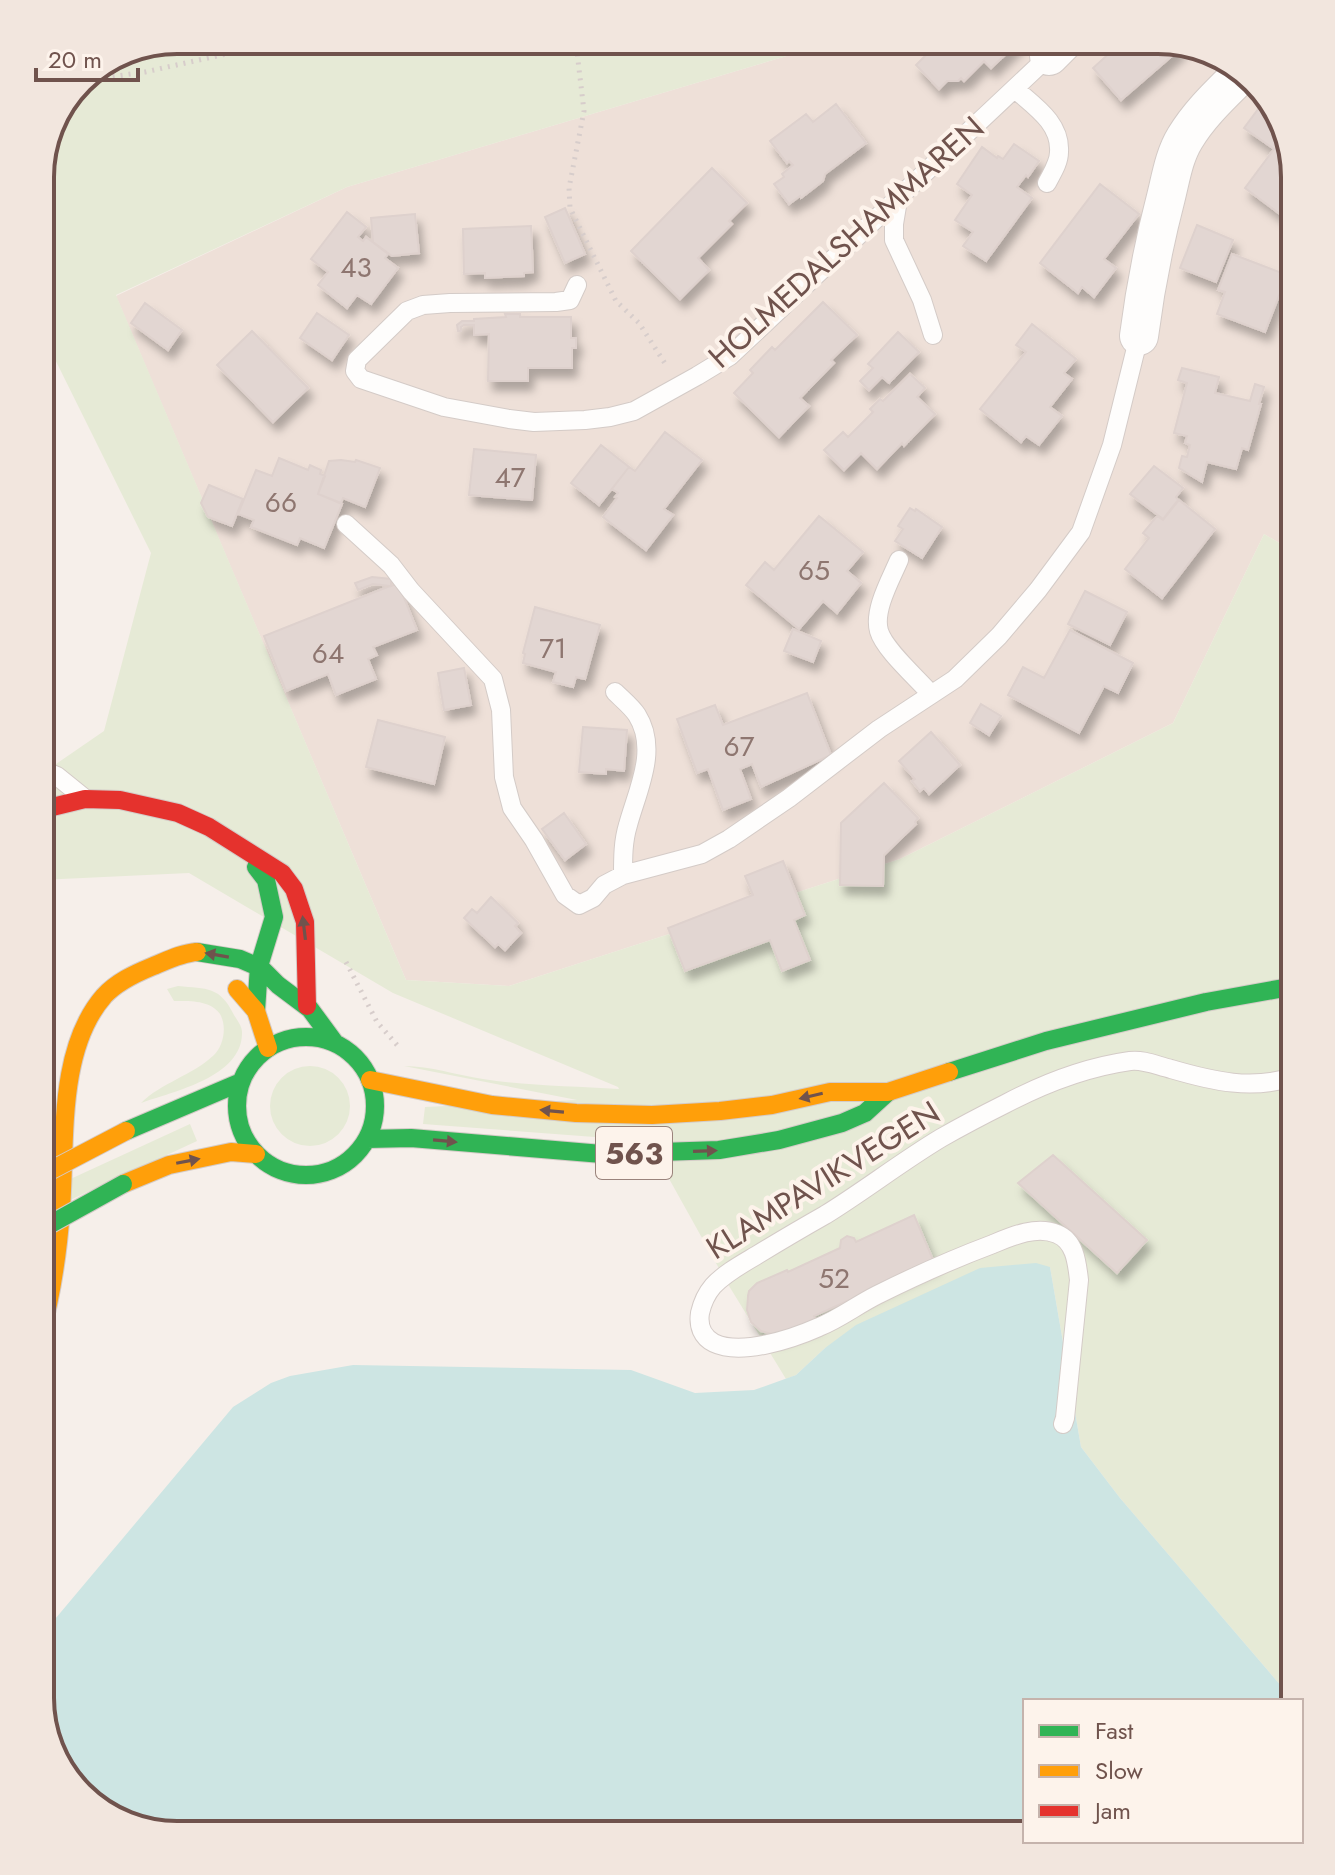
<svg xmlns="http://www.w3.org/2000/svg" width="1335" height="1875" viewBox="0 0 1335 1875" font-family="Jost,sans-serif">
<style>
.residential{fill:#eee0d8}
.green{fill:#e6ead6}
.water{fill:#cde5e3}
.building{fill:#e2d6d2;stroke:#ded1cd;stroke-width:2;filter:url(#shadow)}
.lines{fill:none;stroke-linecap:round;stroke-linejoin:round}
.lane-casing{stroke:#d4cbc7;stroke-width:20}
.street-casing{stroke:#d4cbc7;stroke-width:40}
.fast-casing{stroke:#d4cbc7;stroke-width:20}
.slow-casing{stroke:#d4cbc7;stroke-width:20}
.jam-casing{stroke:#d4cbc7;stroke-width:20}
.path{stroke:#d7cdcb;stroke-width:5;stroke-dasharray:2 6;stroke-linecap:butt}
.lane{stroke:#fefdfc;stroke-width:18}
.street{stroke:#fefdfc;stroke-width:38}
.fast{stroke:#30b455;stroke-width:18}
.slow{stroke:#ff9f0a;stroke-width:18}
.jam{stroke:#e5322d;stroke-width:18}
.fast-bridge-casing{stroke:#d4cac7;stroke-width:20;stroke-linecap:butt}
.slow-bridge-casing{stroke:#d4cac7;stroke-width:20;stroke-linecap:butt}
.fast-bridge{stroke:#30b455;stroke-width:18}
.slow-bridge{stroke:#ff9f0a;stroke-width:18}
.oneway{fill:#70534d}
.labels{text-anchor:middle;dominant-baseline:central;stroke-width:8;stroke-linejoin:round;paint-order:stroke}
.number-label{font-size:28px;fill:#8e7670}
.shield{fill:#fdf3eb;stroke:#9a837c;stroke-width:2}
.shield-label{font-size:30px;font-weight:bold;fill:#70534d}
.street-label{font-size:32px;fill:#70534d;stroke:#fdf3eb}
.rim{fill:none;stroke:#70534d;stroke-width:4}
</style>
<defs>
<filter id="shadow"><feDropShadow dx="5" dy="9" stdDeviation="4" flood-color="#0004"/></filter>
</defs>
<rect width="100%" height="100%" fill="#f6efea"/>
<path class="residential" d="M833 40H1167L1227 59 1276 108 1295 177V552L1264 534 1173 723 900 859 509 986 406 980 116 296 347 187 790 55Z"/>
<path class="green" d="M177 40H833L790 55 347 187 116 295 406 980 509 986 900 859 1173 723 1264 534 1295 552 1294 1701 1120 1498 1081 1447 1050 1267 825 1348 796 1375 786 1379 726 1281 648 1141 423 1124 425 1107 577 1100 404 1066C431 1066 456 1075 483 1079 528 1086 574 1086 619 1089L618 1087 393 993 189 873 40 880V775L104 731 151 553 40 329V167L54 117 86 74Z
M178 986C207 989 220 986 234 1015 237 1020 242 1026 242 1032 243 1077 174 1091 141 1103 161 1083 193 1075 214 1055 224 1045 227 1026 220 1014 210 1000 190 1001 174 1001L167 989Z
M270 1106a40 40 0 1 1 80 0a40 40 0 1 1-80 0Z
M190 1124 197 1141 40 1214V1193Z"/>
<path class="water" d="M1036 1263 1050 1267 1081 1447 1120 1498 1294 1701H1025V1835H168L108 1816 59 1767 40 1698V1637L233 1407 271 1383 290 1376 353 1365 631 1370 695 1393 754 1390 796 1375 825 1348 856 1325 980 1268Z"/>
<path class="building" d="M925 40H1021L991 68 984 61 964 81 961 78 958 81H947L939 89 916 65 933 48Z
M1124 40H1167L1177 43 1181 48 1121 100 1093 68Z
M1265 100 1276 108 1295 177V211L1288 220 1245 188 1274 149 1244 128Z
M836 104 866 143 825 174 823 181 801 198 800 196 789 204 774 184 784 177 782 174 793 165 789 161 787 163 770 141 806 114 813 122Z
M1014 144 1039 161 1028 177 1026 175 1017 187 1032 198 986 261 963 246 973 232 955 220 972 195 957 184 982 147 997 158 998 156 1003 159Z
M712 168 747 203 729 221 732 224 698 258 709 270 680 299 631 251Z
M1100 184 1139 214 1104 259 1116 268 1094 297 1082 287 1078 293 1040 263Z
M565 208 585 254 565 263 545 217Z
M347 212 366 227 358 237 363 241 366 237 388 254 385 258 398 268 371 304 357 295 347 308 318 285 328 272 311 259Z
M415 214 419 253 392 256 373 242 371 218Z
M1197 225 1233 240 1216 282 1180 268Z
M531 226 533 272 524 273V276L485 278V273L464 274 463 229Z
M1232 254 1287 275 1265 332 1217 314 1225 292 1218 290Z
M823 302 857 335 831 360 834 363 800 398 809 406 779 437 734 393 753 373 750 370 772 347 775 350Z
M145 303 182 330 168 350 131 323Z
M317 313 349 335 332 360 300 338Z
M505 314H520V317H571V338H576V348H572V368H528V381H488L489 334 474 335V325H464L461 327V331H458L457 325 462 321H474V319L506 317Z
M1032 324 1076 359 1064 373 1072 379 1050 407 1062 416 1039 445 1026 436 1021 442 980 409 1026 352 1016 345Z
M252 331 308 388 273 422 217 365Z
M898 332 919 352 889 383 882 377 869 390 860 381 873 368 868 364Z
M1182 368 1219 377 1215 393 1250 401 1255 384 1264 387 1259 404H1261L1248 450 1242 448 1236 469 1207 462 1202 482 1179 468 1182 456 1187 457 1190 445 1185 443 1187 436 1174 433 1187 383 1178 380Z
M910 374 925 388 917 397 935 414 904 446 902 443 877 469 861 453 844 470 824 450 843 432 848 437 873 412 870 409 880 399 883 401Z
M665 432 702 460 664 509 673 515 646 550 603 517 617 498 615 497 618 493 612 489 629 467 635 471Z
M601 445 629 467 599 505 571 483Z
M474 449 536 455 532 500 469 495Z
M279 458 308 470 310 465 321 470 320 474 325 476 318 494 342 504 324 548 300 538 297 545 251 527 254 520 238 514 256 470 272 476Z
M341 460 355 462 356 460 380 468 365 507 343 498 341 503 318 494 329 461Z
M1154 466 1183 488 1176 497 1178 500 1163 519 1130 494Z
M209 485 243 499 232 526 208 517 201 503Z
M1179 500 1215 529 1162 598 1125 569 1149 538 1143 533 1157 516 1163 520Z
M910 508 915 511 916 509 942 527 922 558 895 541 903 529 898 526Z
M819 516 863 552 847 571 861 583 837 613 823 601 799 629 746 585 765 562 774 570Z
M372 577 391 579V586L398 583 417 630 373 647 377 655 368 659 376 679 336 695 328 674 286 691 264 636 390 586 373 584 358 590 355 583Z
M1085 591 1127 612 1110 645 1068 624Z
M535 607 600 625 585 679 576 677 573 687 553 682 556 672 523 663 525 654 523 653Z
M793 629 821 641 813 662 784 651Z
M1070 630 1133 663 1118 693 1104 686 1079 733 1008 695 1023 667 1044 678Z
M464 668 471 705 444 710 438 673Z
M807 693 831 755 761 787 752 764 740 769 751 799 723 810 708 769 697 773 677 719 715 705 723 725Z
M981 704 1001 716 989 735 970 723Z
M378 720 445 737 434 784 366 767Z
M583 727 627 730 624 771 606 769V774L579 772Z
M931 732 960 765 929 794 924 788 920 791 912 781 915 779 899 761Z
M884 783 918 818 915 822 916 824 884 855 883 886 840 885 841 823Z
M564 813 586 844 565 860 542 829Z
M783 861 805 915 794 920 810 960 782 971 770 940 685 971 668 928 753 895 745 876Z
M491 897 518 923 515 926 521 933 505 950 498 944 495 947 464 918 472 909 477 913Z
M1053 1155 1147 1240 1117 1273 1018 1183Z
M914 1215 934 1262 814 1316 816 1321 775 1335 761 1331 751 1322 747 1310 748 1296 749 1291 757 1283 787 1270 788 1272 840 1248 841 1240 847 1236 854 1238 856 1242Z"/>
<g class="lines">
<g class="lane-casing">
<path id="lane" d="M1015 89C1034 106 1061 123 1059 152 1059 163 1052 173 1047 183
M898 200 894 224V240L922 300 933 335
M577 285 570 300 556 302 450 303 423 305 407 311 357 360 355 371 361 379 444 407 509 419 534 422 585 420 610 417 634 411 697 376 730 356 1049 56
M346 524 391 565 411 591 493 679 501 710 504 777 512 808 534 840 565 895 579 905 593 898 604 885 623 875 702 854 729 839 789 798 879 729 955 679 999 636 1038 590 1081 532 1112 445 1139 336
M899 560C891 579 873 610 879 631 884 649 917 678 930 693
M615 692C622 699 632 707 637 715 659 750 637 791 628 825 623 841 623 858 623 875
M40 769 57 776 83 797
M1063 1424 1065 1418 1079 1280C1077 1263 1075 1241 1057 1234 1037 1225 1012 1236 993 1244 953 1259 915 1276 877 1295 857 1305 839 1319 819 1327 792 1339 741 1356 714 1343 702 1337 698 1326 700 1313 702 1304 707 1293 713 1286 725 1273 742 1264 757 1255 780 1241 802 1228 825 1215 864 1191 901 1162 941 1138 962 1126 983 1115 1005 1104 1043 1084 1087 1067 1130 1061 1143 1059 1158 1066 1171 1069 1212 1081 1253 1091 1295 1076"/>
</g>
<g class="street-casing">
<path id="street" d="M1049 56 1065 40
M1139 336C1145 289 1154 243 1166 197 1171 177 1174 156 1185 138 1200 113 1221 94 1242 73"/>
</g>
<g class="fast-casing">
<path id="fast" d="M256 867 266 880 274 917 259 966 256 1011
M197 952 240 959 261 968 278 985 310 1009 335 1043
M237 1106a69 69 0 1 1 138 0a69 69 0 1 1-138 0Z
M949 1072 1046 1041 1206 1002 1295 986
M126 1131 241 1082
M367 1139 411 1138 602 1154 719 1150 779 1140 842 1123 865 1113 888 1092"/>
</g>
<g class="slow-casing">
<path id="slow" d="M237 989 256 1011 268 1048
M370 1080 492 1105 576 1113 652 1115 720 1111 772 1105 830 1092H888L949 1072
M123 1184 169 1165 231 1152 256 1154
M40 1336C52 1294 58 1252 61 1209 66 1142 57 1050 104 996 117 982 134 974 151 967 166 961 181 953 197 952"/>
</g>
<g class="jam-casing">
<path id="jam" d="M40 810 85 799 120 800 178 813 209 827 282 873 294 889 305 922 307 1006"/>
</g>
<path class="path" d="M571 40 577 52 584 111 569 188 570 208 616 301 639 323 666 365
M81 81 145 72 253 48 264 40
M346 962 377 1022 397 1045"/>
<use href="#lane" class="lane"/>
<use href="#street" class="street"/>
<use href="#fast" class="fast"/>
<use href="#slow" class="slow"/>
<use href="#jam" class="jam"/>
<g class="fast-bridge-casing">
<path id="fast-bridge" d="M40 1230 123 1184"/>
</g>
<g class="slow-bridge-casing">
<path id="slow-bridge" d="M40 1176 126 1131"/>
</g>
<use href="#fast-bridge" class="fast-bridge"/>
<use href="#slow-bridge" class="slow-bridge"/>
</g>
<defs><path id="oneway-solid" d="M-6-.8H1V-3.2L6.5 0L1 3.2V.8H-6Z" transform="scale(2)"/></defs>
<g class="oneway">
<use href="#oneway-solid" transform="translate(304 928) rotate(-97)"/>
<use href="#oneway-solid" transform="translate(217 955) rotate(-170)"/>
<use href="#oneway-solid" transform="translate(811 1096) rotate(167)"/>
<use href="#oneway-solid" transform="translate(552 1111) rotate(-175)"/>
<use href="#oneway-solid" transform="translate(445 1141) rotate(5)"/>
<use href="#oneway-solid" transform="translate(705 1151) rotate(-2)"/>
<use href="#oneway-solid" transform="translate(188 1161) rotate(-11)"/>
</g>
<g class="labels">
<g class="number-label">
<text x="356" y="267">43</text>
<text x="510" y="477">47</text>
<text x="281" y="502">66</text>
<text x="814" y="570">65</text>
<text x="553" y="648">71</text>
<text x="328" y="653">64</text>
<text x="739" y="746">67</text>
<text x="834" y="1278">52</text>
</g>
<rect class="shield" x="596" y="1127" width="76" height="52" rx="6"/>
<g class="shield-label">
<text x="634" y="1153">563</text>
</g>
<g class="street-label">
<text transform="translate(846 242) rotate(-42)">HOLMEDALSHAMMAREN</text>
<text transform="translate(823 1180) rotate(-32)">KLAMPAVIKVEGEN</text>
</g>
</g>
<path d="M0 0H1335V1875H0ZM177 54H1158A123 123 0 0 1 1281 177V1698A123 123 0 0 1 1158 1821H177A123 123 0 0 1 54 1698V177A123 123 0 0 1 177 54Z" fill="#f2e6de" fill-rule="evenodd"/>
<path class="rim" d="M177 54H1158A123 123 0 0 1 1281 177V1698A123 123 0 0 1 1158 1821H177A123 123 0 0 1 54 1698V177A123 123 0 0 1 177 54Z"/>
<rect x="1023" y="1699" width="280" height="144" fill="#fdf3eb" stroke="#c5b3ac" stroke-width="2"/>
<rect x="1039" y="1725" width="40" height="12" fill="#30b455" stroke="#c5b3ac" stroke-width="2"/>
<text x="1095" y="1739" font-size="24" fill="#70534d">Fast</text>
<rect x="1039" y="1765" width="40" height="12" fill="#ff9f0a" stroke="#c5b3ac" stroke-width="2"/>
<text x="1095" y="1779" font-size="24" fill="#70534d">Slow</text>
<rect x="1039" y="1805" width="40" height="12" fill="#e5322d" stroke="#c5b3ac" stroke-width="2"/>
<text x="1095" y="1819" font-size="24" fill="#70534d">Jam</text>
<path d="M36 68v12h102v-12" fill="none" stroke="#70534d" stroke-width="4"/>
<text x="48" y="68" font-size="24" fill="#70534d" stroke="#fdf3eb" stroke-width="6" paint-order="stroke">20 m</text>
</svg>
